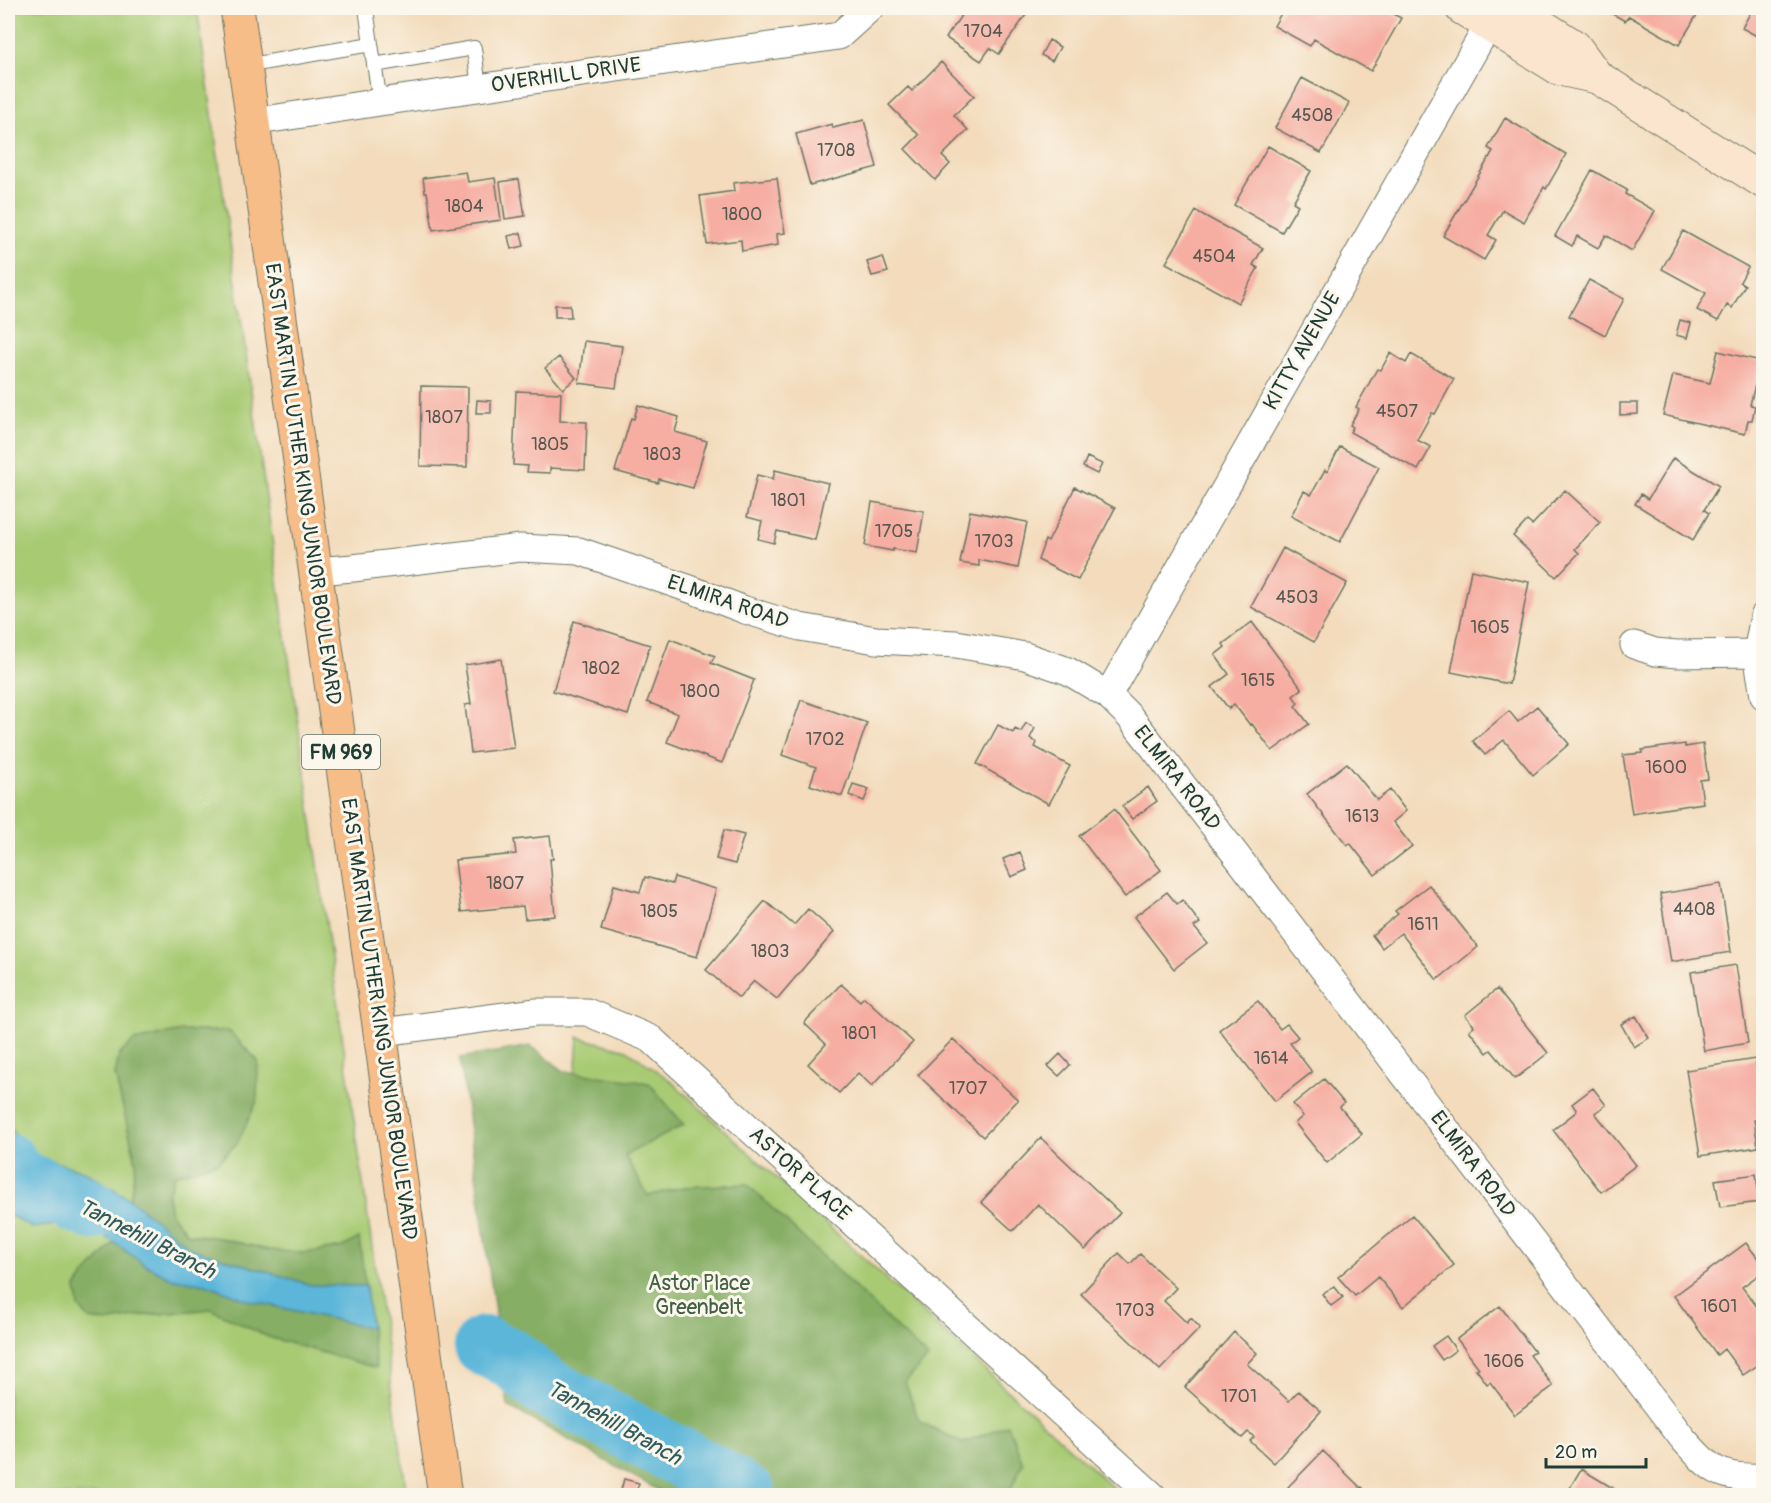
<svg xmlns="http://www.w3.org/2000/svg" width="1771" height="1503" viewBox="0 0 1771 1503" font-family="Pangolin,sans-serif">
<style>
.green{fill:#a8ca73;stroke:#648454;stroke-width:1.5}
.forest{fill:#86ae65;stroke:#52764c;stroke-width:1.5}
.water{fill:#5cb6d9;stroke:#3e7a86;stroke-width:1.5}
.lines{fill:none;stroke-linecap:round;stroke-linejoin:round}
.river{stroke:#5cb6d9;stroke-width:60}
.building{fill:#f6ada2}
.service-casing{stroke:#697463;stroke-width:16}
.minor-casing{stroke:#697463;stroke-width:29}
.secondary-casing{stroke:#697463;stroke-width:35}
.primary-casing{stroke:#697463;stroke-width:35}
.service{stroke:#fff;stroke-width:14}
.minor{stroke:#fff;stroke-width:27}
.secondary{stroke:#fce5cf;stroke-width:33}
.primary{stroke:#f7bd88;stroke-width:33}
.labels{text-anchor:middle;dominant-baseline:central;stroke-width:6;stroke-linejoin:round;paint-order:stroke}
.number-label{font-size:18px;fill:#555950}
.shield{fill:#fbf7ec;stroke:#61756b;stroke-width:1.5}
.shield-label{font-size:20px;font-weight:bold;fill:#1f3d34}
.street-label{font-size:21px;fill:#1f3d34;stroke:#fbf7ec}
.park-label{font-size:21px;fill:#416044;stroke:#fbf7ec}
.water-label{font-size:22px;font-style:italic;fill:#2e5b5d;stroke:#fbf7ec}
</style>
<rect width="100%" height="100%" fill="#fbf7ec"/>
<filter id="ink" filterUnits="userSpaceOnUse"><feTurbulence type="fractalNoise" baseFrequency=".0167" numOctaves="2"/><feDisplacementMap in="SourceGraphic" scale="12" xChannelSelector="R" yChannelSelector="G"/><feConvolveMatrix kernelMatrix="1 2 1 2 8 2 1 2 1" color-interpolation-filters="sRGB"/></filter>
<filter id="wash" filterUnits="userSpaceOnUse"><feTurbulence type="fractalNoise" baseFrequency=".008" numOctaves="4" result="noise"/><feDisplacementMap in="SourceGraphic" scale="24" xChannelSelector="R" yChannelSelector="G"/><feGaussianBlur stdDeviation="1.35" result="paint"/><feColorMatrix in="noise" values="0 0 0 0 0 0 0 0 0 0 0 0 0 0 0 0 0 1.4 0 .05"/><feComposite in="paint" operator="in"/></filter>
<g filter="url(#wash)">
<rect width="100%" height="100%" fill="#f3dbbb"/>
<path class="green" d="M8 8H197L407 1495H8Z
M578 1037 627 1050 670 1080 1121 1495H774L555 1373Z"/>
<path class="forest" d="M182 1031H229L258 1061 257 1101 238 1142 218 1162 174 1175 168 1195 171 1214 188 1234 220 1238 269 1250 305 1253 343 1247 359 1238 376 1368 268 1337 211 1309 139 1316 106 1322 89 1319 79 1307 76 1288 84 1276 114 1243 130 1199 136 1162 115 1075 119 1055 134 1041Z
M531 1046 564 1071 649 1083 684 1125 625 1155 648 1196 683 1187 747 1184 928 1358 905 1382 919 1421 962 1443 1008 1425 1023 1463 1008 1495H667L508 1406 460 1058Z
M8 1124 29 1153 8 1195Z"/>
<path class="water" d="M29 1153 86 1172 130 1199 190 1248 311 1285 366 1286 371 1328 247 1300 206 1284 173 1279 144 1264 88 1224 70 1223 32 1228 8 1214V1195Z"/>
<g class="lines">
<path class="river" d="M8 1163 16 1177 92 1210
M484 1346 510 1358 546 1387 708 1472 747 1496"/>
</g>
<g id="blocks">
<path class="building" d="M966 8H1027L1030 9 999 54 990 48 981 61 946 38Z
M1284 8H1340L1346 11 1347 8H1382L1401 18 1371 71 1314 39 1310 46 1274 26Z
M1602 8H1701L1679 45 1629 16 1625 21Z
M1753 8 1764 12V40L1742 28Z
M1049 40 1060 47 1052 61 1041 55Z
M941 62 974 96 954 115 968 130 942 156 950 164 935 180 905 149 919 135 889 105 908 87 912 91Z
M1302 78 1349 103 1321 153 1275 128Z
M1505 118 1566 154 1546 189 1544 187 1524 222 1503 210 1488 235 1496 240 1484 260 1443 236 1493 151 1488 148Z
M864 120 877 167 810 185 796 134 832 124 833 128Z
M1268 146 1311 171 1293 202 1298 205 1282 232 1234 205Z
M1592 170 1627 190 1625 194 1655 211 1632 251 1606 235 1598 248 1577 236 1572 246 1555 236Z
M466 172 468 182 495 178 501 220 433 230 427 192H425L423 178Z
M777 178 785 233 777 234 778 245 742 251 741 240 707 244 700 196 734 191 733 183Z
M519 179 525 216 505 219 500 182Z
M1196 211 1263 248 1253 265 1258 268 1238 303 1166 263Z
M1683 231 1748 267 1740 282 1745 285 1732 308 1727 305 1718 321 1697 310 1706 293 1662 269Z
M521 233 524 246 511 249 508 236Z
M883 257 888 272 872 276 867 262Z
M1589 280 1624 299 1605 335 1569 316Z
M555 305H570L571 317H555Z
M1680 320 1691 323 1687 338 1676 335Z
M584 341 622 346 616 388 579 383Z
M1718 351 1761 361 1750 405 1755 406 1752 420H1748L1745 434 1663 415 1673 375 1710 383Z
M1390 353 1406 363 1411 354 1454 379 1435 414 1432 413 1417 440 1431 447 1418 470 1350 432 1353 427 1350 425 1359 409 1356 407 1377 369 1381 370Z
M559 357 576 378 563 389 545 368Z
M421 386 468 387 467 467 420 466Z
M516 391 561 393 560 421 587 422 585 470 550 468V473L527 472 528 466 513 465Z
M477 400 491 401V413H476Z
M1620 403H1638V414L1620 415Z
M638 405 679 417 675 432 707 441 693 488 659 479 658 483 615 471 631 418 634 419Z
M1340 447 1379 467 1340 542 1291 516 1304 491 1311 495 1325 470 1327 472Z
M1087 457 1102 464 1097 474 1083 467Z
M1673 458 1719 486 1704 510 1709 513 1693 540 1635 504 1641 494 1648 499Z
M775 470 828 483 815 540 777 531 774 543 758 539 762 521 747 517 757 475 773 479Z
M1075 487 1115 508 1078 580 1038 560 1045 540 1048 542Z
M1565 490 1600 522 1575 549 1579 553 1556 577 1513 536 1527 521 1532 525Z
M872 502 924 511 917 553 893 549V551L865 546Z
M970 511 1027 522 1018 568 979 560V566L960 563Z
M1283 548 1347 583 1314 642 1251 607Z
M1471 570 1529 582 1509 684 1451 672Z
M574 621 650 645 628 715 553 691Z
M1252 622 1302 689 1293 696 1298 703 1295 706 1309 724 1272 751 1252 724 1250 725 1234 704 1229 709 1212 687 1229 674 1215 655 1225 647 1223 644Z
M670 639 715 656 711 663 754 680 722 763 667 742 678 714 647 702Z
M501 659 514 748 471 753 465 705 471 704 465 665Z
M801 700 867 723 842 796 810 785 816 767 782 755Z
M1537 706 1569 744 1533 775 1504 740 1485 755 1473 741 1509 711 1518 722Z
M1026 723 1035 728 1030 738 1037 743 1035 747 1070 766 1049 804 977 764 998 725 1013 733 1015 729 1021 732Z
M1685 744V747L1703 744 1708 779 1700 780 1703 803 1632 814 1623 755 1642 753V750Z
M1347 763 1377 800 1390 790 1406 811 1393 822 1412 846 1375 875 1350 843 1347 845 1307 794Z
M853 784 869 789 864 801 849 795Z
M1148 787 1157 801 1132 819 1122 806Z
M1114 809 1161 870 1125 897 1079 836Z
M724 830 744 835 735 864 716 859Z
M550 836 553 859H550L555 916 525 919 523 906 461 912 455 860 516 854 514 840Z
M1020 852 1027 870 1011 877 1003 859Z
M645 877 672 884 674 877 716 889 697 957 601 930 614 885 640 892Z
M1721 884 1731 952 1671 962 1660 894Z
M1429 885 1478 947 1437 980 1401 933 1382 948 1372 935 1398 914 1395 911Z
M1167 892 1177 904 1182 900 1200 923 1194 927 1207 943 1174 969 1134 917Z
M765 901 794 925 808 909 834 932 777 999 754 981 739 998 706 970Z
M1736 965 1748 1043 1704 1051 1691 972Z
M841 984 860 1001 864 997 913 1042 872 1086 858 1073 839 1093 808 1064 826 1044 804 1023Z
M1497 989 1548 1053 1515 1079 1491 1050 1487 1053 1469 1030 1474 1026 1465 1015Z
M1258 1001 1280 1029 1287 1024 1298 1037 1290 1043 1312 1072 1275 1101 1219 1030Z
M1636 1016 1649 1038 1634 1047 1621 1024Z
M953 1039 1018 1100 983 1137 918 1075Z
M1060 1054 1070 1065 1059 1076 1048 1066Z
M1755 1059 1764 1115V1118L1754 1120 1758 1147 1700 1156 1686 1070Z
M1324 1079 1344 1103 1340 1107 1362 1134 1327 1163 1295 1123 1303 1116 1293 1104Z
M1593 1088 1606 1105 1595 1113 1636 1165 1601 1192 1553 1130 1577 1111 1572 1104Z
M1041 1138 1120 1213 1085 1250 1038 1204 1013 1231 981 1202Z
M1756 1174 1760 1202 1720 1207 1715 1180Z
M1412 1215 1454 1265 1403 1307 1378 1277 1355 1296 1338 1277Z
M1746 1243 1764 1266V1271L1742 1287 1764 1316V1361L1743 1375 1724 1349 1717 1355 1674 1296Z
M1119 1253 1130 1264 1140 1254 1176 1288 1164 1301 1187 1323 1191 1318 1200 1328 1160 1370 1081 1294Z
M1334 1286 1343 1297 1331 1306 1322 1294Z
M1500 1306 1535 1352 1530 1355 1553 1386 1515 1415 1490 1382 1487 1384 1476 1369 1479 1368 1457 1339Z
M1234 1332 1257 1353 1247 1364 1289 1401 1298 1391 1321 1411 1274 1463 1250 1441 1254 1437 1248 1432 1242 1438 1185 1387Z
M1446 1336 1456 1350 1442 1360 1432 1346Z
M1323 1451 1361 1488 1362 1487 1370 1496H1297L1288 1487Z
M1581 1469 1626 1496H1565Z
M624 1479 639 1483 635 1496 620 1494Z"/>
</g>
</g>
<g filter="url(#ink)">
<use href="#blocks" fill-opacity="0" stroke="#697463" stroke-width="1.5"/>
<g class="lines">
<g class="service-casing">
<path id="service" d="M371 44 380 102
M374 65 474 48 479 88
M245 66 371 44 366 8"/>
</g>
<g class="minor-casing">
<path id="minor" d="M252 122 380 102 839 36 870 8
M315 571 353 568 520 548 579 551 690 589 745 610 800 627 876 640 956 644 1025 656 1068 671 1108 695 1130 717 1148 740 1684 1440C1712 1471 1720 1479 1764 1477
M1764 616 1757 653 1764 696
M1634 645 1655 652 1677 654 1757 653
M1108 695 1498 8
M382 1032 536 1012H587L651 1039 1153 1496"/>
</g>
<g class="secondary-casing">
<path id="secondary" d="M1462 8 1560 69 1597 77
M1514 8 1575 47 1597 77 1764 182"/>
</g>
<g class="primary-casing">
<path id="primary" d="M237 8C305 504 377 999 445 1496"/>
</g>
<use href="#service" class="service"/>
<use href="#minor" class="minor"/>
<use href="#secondary" class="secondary"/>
<use href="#primary" class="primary"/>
</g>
</g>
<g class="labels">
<g class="number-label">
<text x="983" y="31">1704</text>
<text x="1312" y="115">4508</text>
<text x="836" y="150">1708</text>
<text x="464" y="206">1804</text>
<text x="742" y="214">1800</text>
<text x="1214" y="256">4504</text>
<text x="1397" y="411">4507</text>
<text x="444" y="417">1807</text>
<text x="550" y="444">1805</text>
<text x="662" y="454">1803</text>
<text x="788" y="500">1801</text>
<text x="894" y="531">1705</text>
<text x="994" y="541">1703</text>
<text x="1297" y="597">4503</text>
<text x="1490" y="627">1605</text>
<text x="601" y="668">1802</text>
<text x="1258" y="680">1615</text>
<text x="700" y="691">1800</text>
<text x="825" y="739">1702</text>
<text x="1666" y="767">1600</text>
<text x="1362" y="816">1613</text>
<text x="505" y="883">1807</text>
<text x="1694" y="909">4408</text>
<text x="659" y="911">1805</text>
<text x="1423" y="924">1611</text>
<text x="770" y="951">1803</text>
<text x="859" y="1033">1801</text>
<text x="1271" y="1058">1614</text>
<text x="968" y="1088">1707</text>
<text x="1719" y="1306">1601</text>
<text x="1135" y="1310">1703</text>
<text x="1504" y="1361">1606</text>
<text x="1239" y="1396">1701</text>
</g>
<rect class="shield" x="302" y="735" width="78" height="34" rx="4.5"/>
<g class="shield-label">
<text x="341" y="752">FM 969</text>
</g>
<g class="street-label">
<text transform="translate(566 75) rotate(-8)">OVERHILL DRIVE</text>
<text transform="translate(1302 351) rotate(-60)">KITTY AVENUE</text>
<text transform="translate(303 484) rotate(82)">EAST MARTIN LUTHER KING JUNIOR BOULEVARD</text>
<text transform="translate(728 602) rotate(19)">ELMIRA ROAD</text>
<text transform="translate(1177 778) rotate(52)">ELMIRA ROAD</text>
<text transform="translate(379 1019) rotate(82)">EAST MARTIN LUTHER KING JUNIOR BOULEVARD</text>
<text transform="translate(1473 1164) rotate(53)">ELMIRA ROAD</text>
<text transform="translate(800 1174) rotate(42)">ASTOR PLACE</text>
</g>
<g class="park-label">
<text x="699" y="1283">Astor Place<tspan x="699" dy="24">Greenbelt</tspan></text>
</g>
<g class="water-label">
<text transform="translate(147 1239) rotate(27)">Tannehill Branch</text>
<text transform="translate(614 1423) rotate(29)">Tannehill Branch</text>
</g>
</g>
<rect width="1771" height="1503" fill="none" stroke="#fbf7ec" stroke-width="30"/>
<path d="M1546 1458v9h100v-9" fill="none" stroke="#1f3d34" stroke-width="3"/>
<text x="1555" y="1458" font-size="18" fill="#1f3d34" stroke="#fbf7ec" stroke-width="4.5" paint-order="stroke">20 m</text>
</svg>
